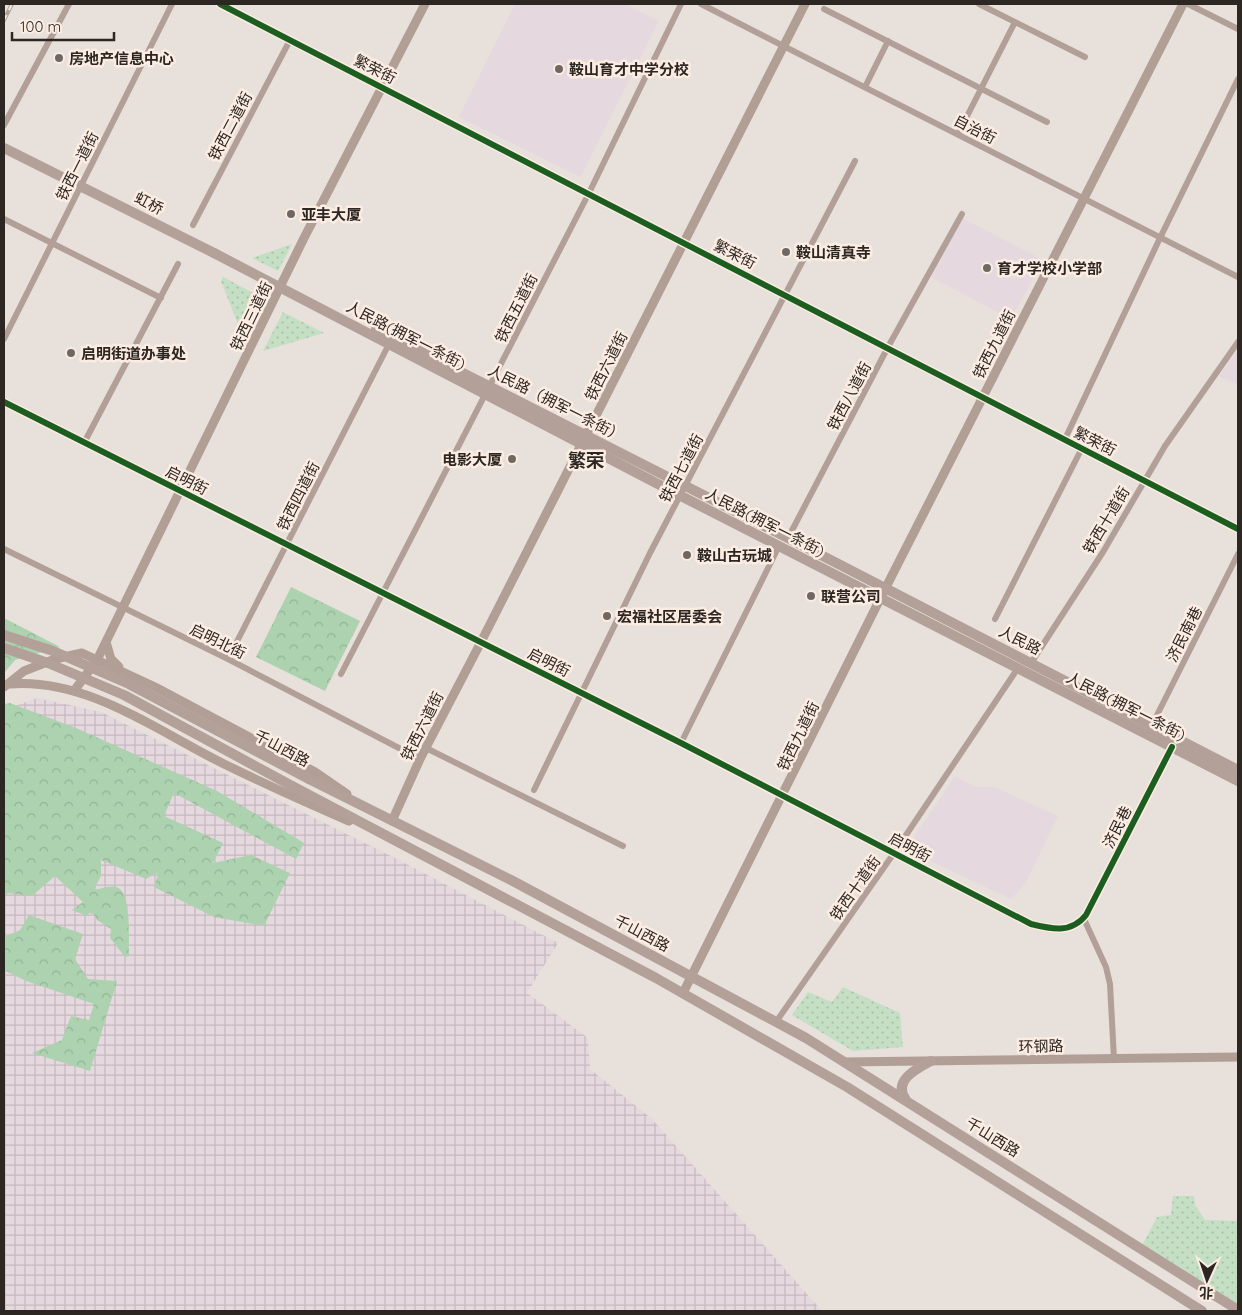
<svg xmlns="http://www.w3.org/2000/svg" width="1242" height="1315" viewBox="0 0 1242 1315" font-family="Quicksand,'Noto Sans SC',sans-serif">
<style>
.industrial{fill:url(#industrial-grid)}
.education{fill:#e6d8df}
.grass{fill:url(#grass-dots)}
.forest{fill:url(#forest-crowns)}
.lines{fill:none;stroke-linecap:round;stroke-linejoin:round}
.street{stroke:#b29f98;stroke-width:6}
.secondary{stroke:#b19e94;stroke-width:9}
.primary{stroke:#b2a099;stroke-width:10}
.rail-casing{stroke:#aea49e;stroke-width:4}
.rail{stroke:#fcece2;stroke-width:2;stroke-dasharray:5.5;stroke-linecap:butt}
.primary-bridge{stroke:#b2a099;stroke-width:10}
.cycleway-casing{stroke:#fcece2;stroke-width:9}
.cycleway{stroke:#1b5e20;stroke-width:6}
.poi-dot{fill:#6e6863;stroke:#fcece2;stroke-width:2}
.labels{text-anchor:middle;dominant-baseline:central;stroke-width:5;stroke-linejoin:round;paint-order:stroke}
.poi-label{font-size:15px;font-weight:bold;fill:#2d2723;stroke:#fcece2;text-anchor:start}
.street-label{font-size:15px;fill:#2d2723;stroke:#fcece2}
.quarter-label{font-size:18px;font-weight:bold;fill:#2d2723;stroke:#fcece2}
</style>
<defs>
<pattern id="industrial-grid" width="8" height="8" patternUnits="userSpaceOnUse" patternTransform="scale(1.25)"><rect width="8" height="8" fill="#e6d8df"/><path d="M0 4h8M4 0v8" fill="none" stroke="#c6b9bf"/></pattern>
<pattern id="grass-dots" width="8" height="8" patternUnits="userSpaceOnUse" patternTransform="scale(1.25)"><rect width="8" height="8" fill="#c4dfc4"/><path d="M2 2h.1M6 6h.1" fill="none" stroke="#a9bfa8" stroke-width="1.8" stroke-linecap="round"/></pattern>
<pattern id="forest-crowns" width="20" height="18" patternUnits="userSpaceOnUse" patternTransform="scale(1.25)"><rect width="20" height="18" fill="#acd2af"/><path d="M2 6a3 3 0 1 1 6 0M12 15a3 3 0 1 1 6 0" fill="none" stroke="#94b496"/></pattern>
</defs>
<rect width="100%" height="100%" fill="#e8e0db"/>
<path class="industrial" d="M37 698 101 712 391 856 558 943 527 993 588 1038 590 1069 652 1119 822 1311H4V710Z"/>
<path class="education" d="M515 4H625L659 21 581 177 459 117Z
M962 218 1043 260 1011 319 931 277Z
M1238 349V385L1219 376Z
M955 776 975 787H994L1058 816 1025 884 1011 899 906 849Z"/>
<path class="grass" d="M292 244 278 271 252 258Z
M223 277 255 294 261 308 246 338 243 337 221 281Z
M283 312 324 333 263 351Z
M843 987 900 1013 903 1047 853 1051 792 1015 808 992 832 1002Z
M1173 1196H1194L1195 1205 1205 1220 1238 1221V1304L1143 1244 1157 1217 1171 1215Z"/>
<path class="forest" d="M291 587 360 621 325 691 256 657Z
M4 618 60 647 15 660 4 673Z
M10 703 76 728 217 791 304 843 296 859 174 793 164 816 223 843 213 863 251 855 290 873 264 926 214 917 154 887 158 875 156 873 146 879 101 860V876L94 889C101 890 108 885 116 887 133 891 128 941 129 956L125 957 110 938 111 929 97 920 94 914 89 913 87 916 72 910 83 902 55 876 32 896 8 893 4 896V704Z
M29 915 83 934 75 959 88 979 117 981 90 1071 32 1053 62 1040 71 1016 89 1020 94 1004 26 981 4 970V937L20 930Z"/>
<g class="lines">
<path class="street" d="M220 4 1238 529
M701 4 1238 277
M979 4 1085 57
M1188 4 1238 29
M824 9 1047 122
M865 87 888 41
M4 125 69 4
M958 134 1015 22
M4 219 161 298
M193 225 290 40
M4 339 172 4
M4 402 681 743 1031 924C1051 929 1071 934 1086 915L1172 747
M1065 439 1160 238 1238 79
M84 443 178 264
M788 538 888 347 962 214
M4 549 228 659 420 759
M995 619 1082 448
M228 659 389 344
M1031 663 1103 552 1165 446 1238 342
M341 674 589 193 681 4
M1152 725 1238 554
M681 743 779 546
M426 748 623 846
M534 790 650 553 855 161
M1084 919 1106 967 1110 984 1114 1059
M776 1022 894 853 1018 668"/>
<path class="secondary" d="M106 642 111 659 119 667
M10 684C88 678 157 731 224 764 265 784 307 803 349 821
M4 687 24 671 55 659 82 653 155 687 315 772 347 794
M74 691 97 660 304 238 425 4
M392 821 420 759 481 642 805 4
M683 993 881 597 1183 4
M845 1062 1238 1057"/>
<path class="primary" d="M214 253 681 496 1238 781
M376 329 788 538 1238 770
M309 779 511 880 806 1038 1238 1310
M292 786 656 978 847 1087 1202 1311
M906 1100C892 1081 916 1069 931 1061"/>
<g class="rail-casing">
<path id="rail" d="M4 20 12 4"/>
</g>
<use href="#rail" class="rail"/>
<path class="primary-bridge" d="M4 148 214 253
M4 635 53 651 129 684 309 779
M4 648 48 663 124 695 292 786"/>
<g class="cycleway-casing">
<path id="cycleway" d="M220 4 1238 529
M4 402 681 743 1031 924C1051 929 1071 934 1086 915L1172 747"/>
</g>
<use href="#cycleway" class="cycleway"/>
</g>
<g class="poi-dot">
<circle cx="59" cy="58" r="5"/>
<circle cx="559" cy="69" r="5"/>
<circle cx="291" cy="214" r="5"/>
<circle cx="786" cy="252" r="5"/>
<circle cx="987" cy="268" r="5"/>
<circle cx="71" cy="353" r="5"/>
<circle cx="512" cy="459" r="5"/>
<circle cx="687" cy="555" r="5"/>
<circle cx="811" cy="596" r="5"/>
<circle cx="607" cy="616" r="5"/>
</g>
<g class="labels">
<g class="poi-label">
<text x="69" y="58">房地产信息中心</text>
<text x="569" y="69">鞍山育才中学分校</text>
<text x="301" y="214">亚丰大厦</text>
<text x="796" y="252">鞍山清真寺</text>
<text x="997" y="268">育才学校小学部</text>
<text x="81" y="353">启明街道办事处</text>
<text x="502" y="459" text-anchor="end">电影大厦</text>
<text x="697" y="555">鞍山古玩城</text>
<text x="821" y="596">联营公司</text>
<text x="617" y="616">宏福社区居委会</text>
</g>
<g class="street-label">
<text transform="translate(375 69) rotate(27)">繁荣街</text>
<text transform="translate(230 126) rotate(-62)">铁西二道街</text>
<text transform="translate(975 129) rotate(27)">自治街</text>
<text transform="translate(77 166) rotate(-63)">铁西一道街</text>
<text transform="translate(149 203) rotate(27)">虹桥</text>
<text transform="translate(735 254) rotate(27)">繁荣街</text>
<text transform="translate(516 308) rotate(-63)">铁西五道街</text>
<text transform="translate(251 316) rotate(-64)">铁西三道街</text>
<text transform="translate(406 335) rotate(27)">人民路(拥军一条街)</text>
<text transform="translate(994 344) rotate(-63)">铁西九道街</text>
<text transform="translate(606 366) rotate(-63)">铁西六道街</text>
<text transform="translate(849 396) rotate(-62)">铁西八道街</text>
<text transform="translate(556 403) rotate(27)">人民路（拥军一条街）</text>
<text transform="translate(1095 441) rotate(27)">繁荣街</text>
<text transform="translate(681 468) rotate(-62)">铁西七道街</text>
<text transform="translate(187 480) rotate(27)">启明街</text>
<text transform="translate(298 496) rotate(-63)">铁西四道街</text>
<text transform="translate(1106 520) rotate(-59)">铁西十道街</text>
<text transform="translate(765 522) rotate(27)">人民路(拥军一条街)</text>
<text transform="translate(1184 634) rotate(-63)">济民南巷</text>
<text transform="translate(1020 640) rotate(27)">人民路</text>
<text transform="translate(218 641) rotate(26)">启明北街</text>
<text transform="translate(549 662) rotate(27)">启明街</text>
<text transform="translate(1126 706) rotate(27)">人民路(拥军一条街)</text>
<text transform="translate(422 726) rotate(-63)">铁西六道街</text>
<text transform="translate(798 736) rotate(-64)">铁西九道街</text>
<text transform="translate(282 748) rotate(28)">千山西路</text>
<text transform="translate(1117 827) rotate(-63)">济民巷</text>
<text transform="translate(910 847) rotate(28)">启明街</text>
<text transform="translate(855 888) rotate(-55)">铁西十道街</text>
<text transform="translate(642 933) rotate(28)">千山西路</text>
<text transform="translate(1041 1046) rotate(-1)">环钢路</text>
<text transform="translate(993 1137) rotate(32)">千山西路</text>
</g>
<g class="quarter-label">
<text x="586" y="460">繁荣</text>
</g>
</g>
<rect width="1242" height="1315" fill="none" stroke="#2d2723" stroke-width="10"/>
<g transform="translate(1207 1280) rotate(183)" stroke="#fcece2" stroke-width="4" paint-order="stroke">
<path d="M0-4L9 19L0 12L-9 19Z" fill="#2d2723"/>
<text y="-8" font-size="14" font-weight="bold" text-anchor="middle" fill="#2d2723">北</text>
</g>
<path d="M12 32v8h102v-8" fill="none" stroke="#2d2723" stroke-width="2.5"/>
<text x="20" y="32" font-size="15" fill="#2d2723" stroke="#fcece2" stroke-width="4" paint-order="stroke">100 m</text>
</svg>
